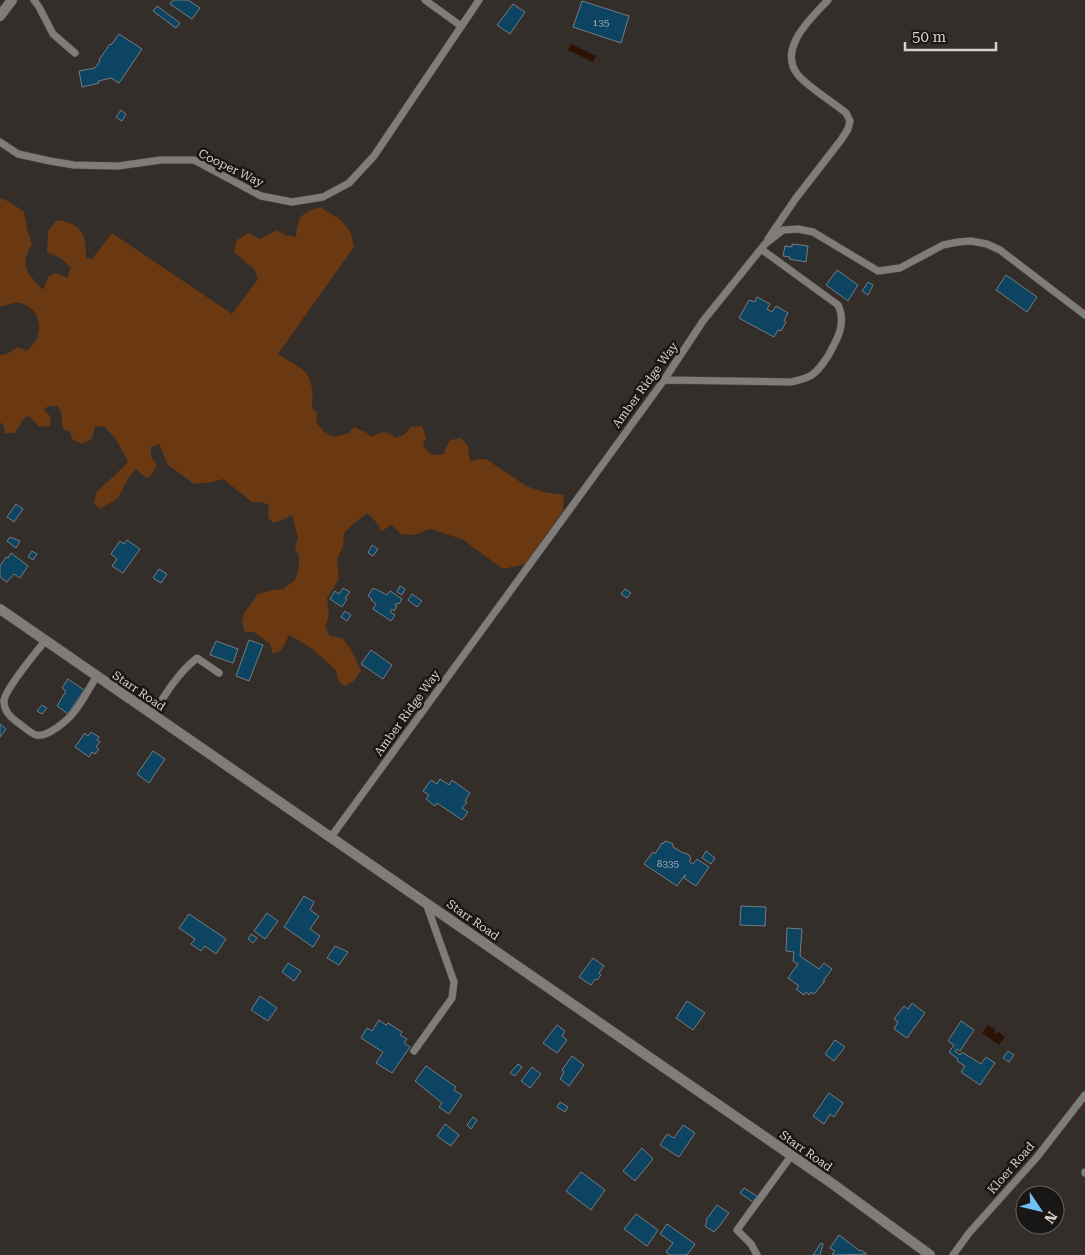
<svg xmlns="http://www.w3.org/2000/svg" width="1085" height="1255" viewBox="0 0 1085 1255" font-family="'Roboto Serif',serif">
<style>
.green{fill:#6a3811}
.water{fill:#2c1303}
.building{fill:#0d4461;stroke:#757c81}
.lines{fill:none;stroke-linecap:round;stroke-linejoin:round}
.lane-casing{stroke:#514c48;stroke-width:8}
.street-casing{stroke:#514c48;stroke-width:11}
.lane{stroke:#7f7c7a;stroke-width:7}
.street{stroke:#7f7c7a;stroke-width:10}
.labels{text-anchor:middle;dominant-baseline:central;stroke-width:5;stroke-linejoin:round;paint-order:stroke}
.number-label{font-size:10px;fill:#a4aeb4}
.street-label{font-size:12px;fill:#d6d2cf;stroke:#191715}
</style>
<rect width="100%" height="100%" fill="#342e2a"/>
<path class="green" d="M0 198 10 202 24 212 27 229 32 244C19 268 27 272 43 290L48 277 56 273 67 278 71 268 62 259 47 252 48 231 57 220C83 224 86 235 86 258L92 259 112 233 232 314 258 279 254 269 234 252 237 240 248 233 260 239 277 230 285 235 296 237C298 216 300 214 320 207L341 220 351 233 354 247 278 354C286 360 300 366 305 372 313 380 313 397 312 407L317 413 316 421 323 431 334 437 349 433 354 427 367 433 372 437C382 431 386 430 395 438L405 434 411 427 422 426 426 438 423 445C429 455 432 456 444 454L446 447 451 440 461 438 468 446 470 461 481 459H486L526 486 544 492 564 495 563 511 525 564 503 569 462 539 430 529 414 535 401 534 391 525 382 531 376 522 367 513 351 526 344 533 343 546 337 559 339 579 327 598 329 616 325 626 330 636 342 638 351 649 361 671 354 681 344 686 338 680 336 670 311 648 289 635 281 651 273 654 270 644 254 632H245L242 623 244 613 258 594 273 590 283 589 295 580 299 569V556L295 548 298 537 292 515 283 520 273 523 268 517 269 505 262 502H252L223 479 213 482 194 484 168 465 159 444 151 447V456L157 466 149 478 145 477 136 469 128 478 118 498 100 509 94 503 97 491 114 476 128 462 117 441 105 427 95 426 92 438 82 444 72 439 70 432 63 429 61 411 57 406H48L44 410 50 416 51 426 39 427 29 416 24 418 15 433H5L3 425 0 422V355L6 354 18 347 27 351C30 347 35 343 37 338 43 324 36 306 20 303 14 302 6 305 0 307Z"/>
<path class="water" d="M571 44 596 56 593 62 568 50Z
M988 1025 995 1029V1033H997L999 1032 1005 1037 999 1045 982 1033Z"/>
<path class="building" d="M173 0H188L200 8 192 19 170 4Z
M582 1 629 16 621 43 573 27Z
M513 4 525 12 510 34 497 25Z
M157 6 180 23 176 28 153 11Z
M119 34 142 49 119 83 111 78 98 81 99 83 82 87 79 71 95 68 100 61 99 60 110 44 111 45Z
M121 110 126 114 122 121 116 117Z
M792 244 808 246 806 262 789 259 790 257 783 256 785 246 792 247Z
M837 270 858 285 848 301 826 285Z
M1006 275 1037 297 1027 312 996 290Z
M868 282 873 285 868 295 862 291Z
M757 297 770 304 767 309 772 312 776 306 788 313 784 321 786 322 781 331 778 330 774 337 739 318 749 300 755 302Z
M16 504 23 509 14 522 7 517Z
M10 537 20 541 16 548 7 541Z
M127 540 140 549 123 573 112 566 117 559 111 554 120 541 124 544Z
M372 545 378 549 373 556 368 553Z
M32 551 37 554 33 560 28 557Z
M11 553 28 566 20 578 14 574 7 582 0 577V566L6 557 8 558Z
M159 569 167 574 161 583 153 578Z
M400 586 405 589 402 595 397 592Z
M343 588 350 592 345 598 347 599 342 607 330 599 335 591 339 594Z
M373 588 387 595 390 591 402 599 399 604 396 603 395 605 397 606 394 611 392 609 390 612 395 615 391 621 373 609 376 604 371 600 372 599 368 596Z
M625 589 631 593 627 598 621 594Z
M412 594 422 601 417 607 408 600Z
M345 611 351 615 347 621 341 617Z
M249 640 263 645 249 681 236 676Z
M216 641 238 649 233 663 210 655Z
M371 650 392 665 383 679 361 664Z
M68 679 84 690 68 714 57 706 66 691 62 688Z
M42 705 47 708 42 714 37 711Z
M0 724 6 729 0 737Z
M91 732 99 737 97 740 100 742 96 747 99 749 95 754 92 752 89 757 75 747 85 733 88 736Z
M153 751 165 759 149 783 137 774Z
M440 779 449 785 452 780 470 793 465 801 467 802 462 808 468 812 462 820 437 803 435 806 426 799 429 795 423 791 431 780 437 784Z
M665 841 669 842 673 844V847L683 853H685L689 855 691 859 689 861 693 864 697 859 709 867 696 886 684 878 686 875H685L677 886 644 864 653 852 655 854 662 843 663 844Z
M706 851 715 858 711 864 702 858Z
M304 896 314 902 310 910 319 916 310 929 320 936 313 947 284 927Z
M741 906 766 907 765 926 740 925Z
M267 913 278 921 265 939 254 931Z
M189 914 226 939 216 954 205 946 201 951 191 944 195 939 179 928Z
M787 928 802 929 800 956 819 969 824 963 832 969 823 981H825L814 994 811 992 809 995 806 992 804 995 796 989 799 986 788 978 798 964 793 961 794 952 786 951Z
M251 934 257 938 253 943 248 939Z
M335 946 348 952 339 965 327 958Z
M593 958 604 966 599 973 601 975 597 980 595 979 591 985 579 977Z
M288 963 301 971 294 981 282 972Z
M260 996 277 1008 268 1021 251 1010Z
M687 1001 705 1013 693 1030 676 1018Z
M912 1003 925 1013 907 1038 894 1029 898 1022 894 1019 904 1006 908 1009Z
M379 1020 386 1025 388 1023 402 1032 400 1035 407 1039 404 1043 410 1047 392 1073 376 1063 383 1052 361 1038 367 1028 372 1031Z
M961 1021 974 1030 960 1051 957 1049 955 1051 960 1055 962 1052 981 1064 986 1057 995 1063 980 1085 961 1072 965 1066 957 1061 958 1059 949 1052 954 1045 948 1041Z
M557 1025 565 1031 562 1036 567 1040 557 1053 543 1043Z
M835 1040 845 1047 834 1061 825 1054Z
M1008 1051 1014 1055 1009 1062 1003 1058Z
M572 1056 584 1065 569 1086 560 1079 564 1072 562 1070Z
M518 1064 522 1067 515 1076 510 1073Z
M426 1066 456 1087 454 1090 462 1095 449 1114 439 1107 442 1103 415 1081Z
M532 1067 541 1074 530 1088 521 1081Z
M829 1093 843 1103 834 1117 830 1114 824 1124 813 1116Z
M560 1102 568 1107 565 1112 557 1107Z
M473 1117 477 1120 471 1129 467 1125Z
M445 1124 459 1135 451 1146 437 1136Z
M683 1125 695 1133 679 1157 660 1145 667 1134 674 1138Z
M642 1148 653 1159 635 1181 623 1171Z
M581 1172 605 1190 591 1210 566 1191Z
M744 1188 757 1196 753 1202 740 1193Z
M717 1205 729 1213 718 1228H717L714 1232 705 1226 707 1221 706 1220Z
M636 1214 658 1230 647 1246 624 1229Z
M667 1224 695 1244 687 1255H670L666 1252 673 1243 660 1234Z
M839 1235 860 1251 861 1250 867 1254 834 1255 832 1254 835 1251 830 1248Z
M821 1243 823 1244 820 1255H813Z"/>
<g class="lines">
<g class="lane-casing">
<path id="lane" d="M34 0 39 7 53 34 75 53
M425 0 461 26
M0 142 18 154 50 161 74 165 118 166 161 160H194L261 196 292 202 323 197 349 183 374 156 479 0
M768 239 796 198 841 140 848 129 850 121 846 113C833 102 808 87 798 75 777 49 811 18 828 0
M664 380 791 382C799 380 807 379 813 374 819 370 824 362 828 356 837 340 847 323 838 305L761 249
M45 641C36 652 6 689 4 700 3 710 10 717 17 722 23 726 30 733 36 735 47 738 68 720 74 712 83 701 89 688 97 676
M153 715C165 694 178 673 197 658L219 673
M331 837 664 380 703 321 765 244 783 230 798 229 813 232 878 271 900 268 943 245 958 242 971 241 987 244 1000 250 1085 315
M414 1051 452 998 454 982 426 903
M1085 1172V1173
M757 1255 751 1244 737 1230 791 1156
M953 1255 969 1233 1037 1157 1085 1095"/>
</g>
<g class="street-casing">
<path id="street" d="M0 16 12 0
M0 609 830 1182 930 1255"/>
</g>
<use href="#lane" class="lane"/>
<use href="#street" class="street"/>
</g>
<g class="labels">
<g class="number-label">
<text x="601" y="22">135</text>
<text x="668" y="863">8335</text>
</g>
<g class="street-label">
<text transform="translate(231 168) rotate(26)">Cooper Way</text>
<text transform="translate(645 385) rotate(-54)">Amber Ridge Way</text>
<text transform="translate(139 691) rotate(34)">Starr Road</text>
<text transform="translate(407 713) rotate(-54)">Amber Ridge Way</text>
<text transform="translate(473 920) rotate(35)">Starr Road</text>
<text transform="translate(806 1151) rotate(35)">Starr Road</text>
<text transform="translate(1011 1168) rotate(-49)">Kloer Road</text>
</g>
</g>
<g transform="translate(1040 1210) rotate(125)"><circle r="24" fill="#191715" stroke="#65625f"/>
<path d="M0-4L9 19L0 12L-9 19Z" fill="#70c1f4"/>
<text y="-8" font-size="14" font-weight="bold" text-anchor="middle" fill="#d6d2cf">N</text>
</g>
<path d="M905 42v8h91v-8" fill="none" stroke="#d6d2cf" stroke-width="2.5"/>
<text x="912" y="42" font-size="15" fill="#d6d2cf" stroke="#191715" stroke-width="4" paint-order="stroke">50 m</text>
</svg>
